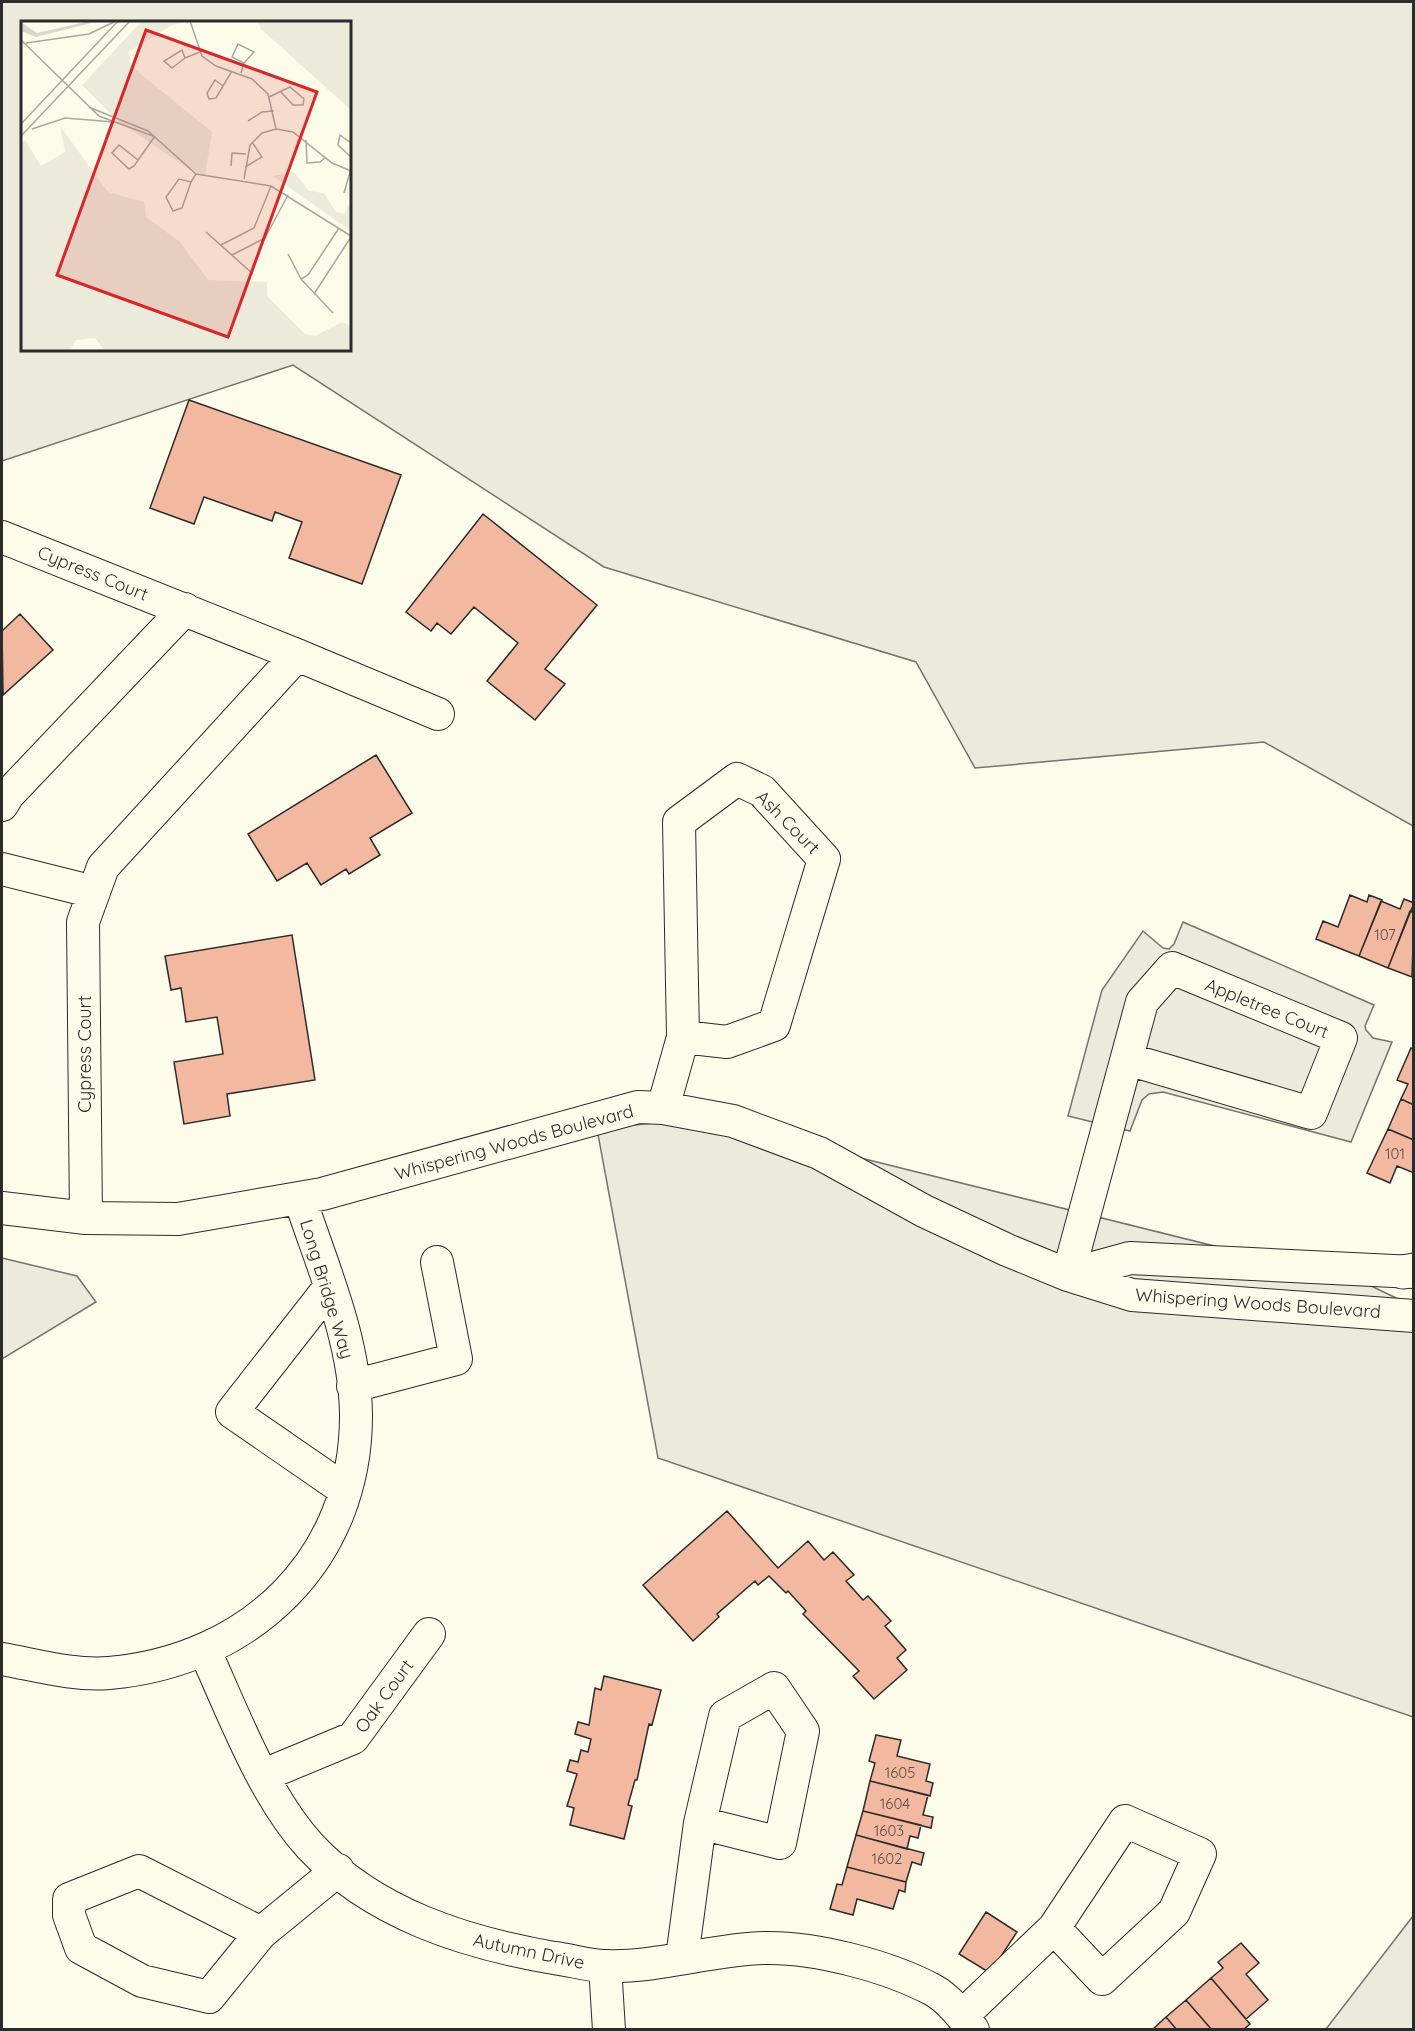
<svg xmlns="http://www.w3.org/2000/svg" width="1415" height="2031" viewBox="0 0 1415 2031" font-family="Quicksand,sans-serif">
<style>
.green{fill:#ecebdb;stroke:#74746e;stroke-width:1.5;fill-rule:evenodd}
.parking{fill:#eceadb;stroke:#74746e;stroke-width:1.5}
.building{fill:#f2b8a0;stroke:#2b2b2b;stroke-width:1.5}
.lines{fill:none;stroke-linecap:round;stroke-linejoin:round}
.minor-casing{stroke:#2b2b2b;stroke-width:34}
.trunk-casing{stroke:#2b2b2b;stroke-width:35}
.minor{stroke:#fdfbea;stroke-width:32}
.trunk{stroke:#fdfbea;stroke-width:33}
.labels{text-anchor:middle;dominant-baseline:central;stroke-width:4.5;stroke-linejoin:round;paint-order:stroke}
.number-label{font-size:15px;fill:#5d4e48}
.street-label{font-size:18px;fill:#2b2b2b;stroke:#fdfbea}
.inset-road{fill:none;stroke:#a9a89e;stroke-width:1.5}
.view{fill:#d62828;fill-opacity:0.15;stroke:#d62828;stroke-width:3}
.inset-edge{fill:none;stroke:#2b2b2b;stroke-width:3}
</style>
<rect width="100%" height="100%" fill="#fdfbea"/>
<path class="green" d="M2 2H1413V826L1264 742 975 768 916 662 604 567 293 365 2 461ZM22 22H350V350H22Z
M700 1118 1367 1284 1413 1306V1717L658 1458 597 1129Z
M2 1258 77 1276 96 1302 2 1359Z
M1413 1916V2029H1326Z"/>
<path class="parking" d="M1183 922 1374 1005 1365 1026 1366 1030 1373 1038 1392 1042 1351 1142 1163 1092 1149 1094 1142 1100 1130 1131 1068 1116 1102 990 1143 931 1163 948 1169 949 1174 944Z"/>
<path class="building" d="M189 400 401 475 362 584 289 558 302 522 275 512 272 521 204 497 194 524 150 508Z
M483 514 597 605 545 669 565 684 535 720 487 681 518 643 474 607 451 634 437 623 431 631 406 612Z
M20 614 53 650 3 695 2 631Z
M376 755 412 813 370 838 380 855 349 874 346 869 321 885 307 863 277 881 248 834Z
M1350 895 1367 902 1369 895 1382 900 1359 956 1316 939 1323 921 1338 927Z
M1404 899 1414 903 1388 968 1359 956 1381 901 1400 909Z
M1410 911 1414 913 1412 977 1388 968Z
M292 935 315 1080 227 1094 230 1116 184 1124 174 1062 223 1054 217 1017 186 1022 181 988 171 990 165 956Z
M1411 1048 1414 1049V1105L1401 1099 1408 1084 1397 1080Z
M1401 1099 1414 1105V1140L1388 1129Z
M1388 1129 1414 1140V1173L1397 1166 1390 1183 1367 1173Z
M727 1511 778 1568 808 1541 824 1560 833 1552 854 1575 846 1581 863 1600 868 1596 891 1621 885 1626 906 1650 897 1658 907 1670 874 1699 853 1676 859 1671 803 1614 806 1611 788 1591 786 1593 769 1576 758 1585 755 1581 717 1614 719 1617 693 1641 643 1585Z
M604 1676 661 1690 652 1725 649 1724 637 1780H635L628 1805 632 1806 624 1839 570 1825 574 1808 567 1806 577 1774 567 1771 570 1760 578 1762 581 1750 588 1752 591 1739 575 1734 578 1722 589 1725 595 1688 601 1690Z
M876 1735 901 1740 897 1756 930 1764 926 1781 933 1783 930 1796 870 1781 875 1763 869 1761Z
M870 1781 928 1795 923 1815 933 1817 931 1828 863 1811Z
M863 1811 921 1825 918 1838 910 1836 907 1849 856 1835Z
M856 1835 924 1853 921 1865 912 1862 906 1882 847 1867Z
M847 1867 906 1882 905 1892 899 1890 893 1909 857 1899 853 1915 830 1909 837 1884 842 1885Z
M986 1912 1017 1932 990 1973 959 1954Z
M1241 1943 1259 1963 1246 1974 1268 2000 1246 2019 1211 1978 1223 1968 1218 1962Z
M1211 1978 1250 2024 1243 2030H1212L1186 2000Z
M1186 2000 1212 2030H1177L1166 2017Z
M1166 2017 1177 2030H1152Z"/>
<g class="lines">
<g class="minor-casing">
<path id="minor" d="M2 537 297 655 438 714
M2 805 8 795 185 609
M2 869 94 892
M663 1108 683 1037 727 1042 774 1025 824 859 762 791 737 779 679 822 683 1037
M2 1208 86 1218 178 1219 322 1194 638 1107 663 1108 733 1121 819 1153 924 1211 1007 1250 1068 1275 1132 1295 1414 1316
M86 1218 83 922 103 867 297 655
M1068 1275 1142 1002 1172 968 1341 1038 1311 1113 1127 1059
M1068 1275 1130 1258 1414 1272
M329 1288 232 1412 345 1490
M353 1386 456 1359 437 1262
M205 1651C233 1713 264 1796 310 1846 373 1914 466 1943 554 1958 571 1960 589 1966 605 1966 658 1968 712 1949 765 1948 815 1947 888 1966 933 1990 948 1998 962 2016 973 2030
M2 1659C36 1665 74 1676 109 1673 250 1661 357 1559 356 1414 355 1340 323 1268 300 1199
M264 1775 353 1738 429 1634
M261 1933 139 1871 69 1899V1915L81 1948 142 1981 209 1997 261 1933 338 1870
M682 1958 700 1823 780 1843 803 1731 774 1688 725 1716 700 1823
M605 1966 609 2030
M962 2016 1054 1928 1102 1979 1174 1912 1200 1854 1125 1821 1054 1928"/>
</g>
<g class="trunk-casing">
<path id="trunk" d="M1403 1272 1414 1270"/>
</g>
<use href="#minor" class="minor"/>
<use href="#trunk" class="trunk"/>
</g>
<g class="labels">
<g class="number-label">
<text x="1385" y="934">107</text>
<text x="1395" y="1153">101</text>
<text x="900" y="1772">1605</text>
<text x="895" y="1803">1604</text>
<text x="889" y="1830">1603</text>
<text x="887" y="1858">1602</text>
</g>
<g class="street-label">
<text transform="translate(93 573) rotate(22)">Cypress Court</text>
<text transform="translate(788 822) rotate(45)">Ash Court</text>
<text transform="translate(1267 1008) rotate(22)">Appletree Court</text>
<text transform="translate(84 1054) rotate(-90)">Cypress Court</text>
<text transform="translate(514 1142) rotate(-15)">Whispering Woods Boulevard</text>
<text transform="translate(327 1289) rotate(73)">Long Bridge Way</text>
<text transform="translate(1258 1303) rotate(4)">Whispering Woods Boulevard</text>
<text transform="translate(384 1696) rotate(-54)">Oak Court</text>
<text transform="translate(529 1951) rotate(12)">Autumn Drive</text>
</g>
</g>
<g transform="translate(21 21)">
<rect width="330" height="330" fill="#fdfbea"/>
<path d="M121 0H166L151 4 107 31 111 46 191 111 184 154 171 150 98 101 61 64ZM236 0H330V89L240 8ZM39 105 87 171 123 181 125 196 159 221 187 259 246 261V275L284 313 294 315 321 301 330 305V330H84L74 317 55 319 49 330H0V124L4 119 20 145 44 131ZM273 151 288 170 303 172 315 191 323 193 330 179V210L252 155Z" fill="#ecebdb"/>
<path d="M69 0H78L15 16 0 10V1L16 12Z" fill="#d8d7c9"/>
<path class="inset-road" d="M169 0 181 35 195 45 231 58 247 73 255 108M0 19 78 95 132 115M5 22 68 13 93 1M164 37 151 47 143 40 161 29 164 37 179 31M220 52 223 42 211 36 217 23 233 31 223 42M202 65 195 77 188 78 186 72 194 59 202 65 211 50M248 76 269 66 283 78 282 84H272L260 71M70 87 127 110 175 153 250 165 330 215M227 100 241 91 253 90M0 103 97 0M11 108 44 97 93 101M0 115 109 0M285 119 286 142 299 141 305 136M330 122 319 114 317 124 330 136M117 139 98 124 91 132 108 148 113 145 134 115M210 145 211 132 225 133M224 146 241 136 231 121M223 158 229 124 241 112 255 108 272 111 311 142 330 150M170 161 161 187 152 190 145 176 158 158 170 161 175 153M323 172 330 148M185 211 232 253M200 224 233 207 250 165M267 233 280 258 312 292M211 234 244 217 267 174M280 258 287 254 318 207M293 273 330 216"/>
<path class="view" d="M125 9 296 71 207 316 36 254Z"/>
<rect width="330" height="330" class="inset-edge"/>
</g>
<rect width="1415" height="2031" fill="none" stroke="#2b2b2b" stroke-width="6"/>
</svg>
